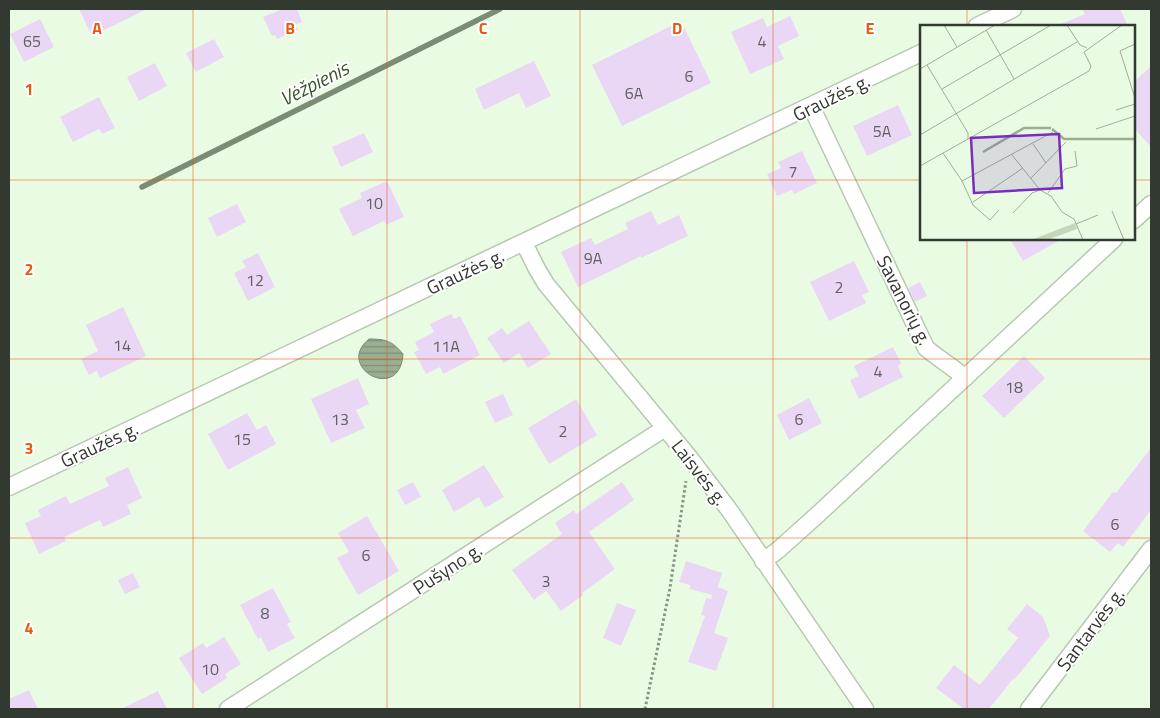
<svg xmlns="http://www.w3.org/2000/svg" width="1160" height="718" viewBox="0 0 1160 718" font-family="'Titillium Web',sans-serif">
<style>
.water{fill:url(#water-rules);stroke:#7b8b74}
.lines{fill:none;stroke-linecap:round;stroke-linejoin:round}
.stream{stroke:#7b8b74;stroke-width:5.5}
.building{fill:#ead7f6}
.street-casing{stroke:#b8c8b2;stroke-width:19}
.path{stroke:#889484;stroke-width:3;stroke-dasharray:2.5 2.5;stroke-linecap:butt}
.street{stroke:#fff;stroke-width:16}
.grid{fill:none;stroke:#e8590c;stroke-width:1;stroke-opacity:0.55}
.labels{text-anchor:middle;dominant-baseline:central;stroke-width:4;stroke-linejoin:round;paint-order:stroke}
.number-label{font-size:16px;fill:#606062}
.street-label{font-size:19px;fill:#323930;stroke:#fff}
.water-label{font-size:20px;font-style:italic;fill:#39562a;stroke:#fff}
.inset-river{fill:none;stroke:#9aae91;stroke-width:2.5}
.inset-road{fill:none;stroke:#a0ad9b;stroke-width:1}
.view{fill:#7b2cbf;fill-opacity:0.15;stroke:#7b2cbf;stroke-width:2.5}
.inset-edge{fill:none;stroke:#323930;stroke-width:2.5}
.grid-label{font-size:16px;text-anchor:middle;font-weight:bold;fill:#e8590c;stroke:#fff;stroke-width:4;stroke-linejoin:round;paint-order:stroke}
</style>
<defs>
<pattern id="water-rules" width="6" height="5" patternUnits="userSpaceOnUse" patternTransform="scale(1.25)"><rect width="6" height="5" fill="#9aae91"/><path d="M0 2.5h6" fill="none" stroke="#7e8f77"/></pattern>
</defs>
<rect width="100%" height="100%" fill="#eafbe3"/>
<path class="water" d="M369 339C386 339 392 341 403 354 400 404 334 367 369 339Z"/>
<g class="lines">
<path class="stream" d="M142 187 500 9"/>
</g>
<path class="building" d="M79 9H147L92 36Z
M283 9H297L302 22 295 25 298 30 277 39 275 35 272 36 263 17Z
M1082 9H1120L1128 26H1056L1085 14Z
M790 16 799 36 778 46 784 59 750 74 731 32 763 18 767 27Z
M40 19 54 47 24 62 10 34Z
M681 21 711 83 622 126 592 65Z
M214 39 224 57 196 72 186 53Z
M534 61 551 96 526 108 519 93 484 110 475 89Z
M155 63 167 86 139 101 127 77Z
M1151 66V147L1134 128V82Z
M99 97 115 128 102 134 99 129 73 142 60 117Z
M898 105 912 135 867 156 853 126Z
M364 133 373 152 341 167 332 147Z
M802 151 817 183 794 194 792 190 777 196 767 174 781 168 778 162Z
M387 181 404 217 386 225 384 221 353 236 339 209 362 198 360 193Z
M237 204 246 222 217 237 208 218Z
M651 211 658 225 679 215 688 236 641 258V256L578 287 561 252 591 238 595 245 628 229 625 223Z
M1010 239H1062L1023 261Z
M258 253 275 287 248 301 234 273 246 267 242 261Z
M854 261 869 292 862 295 866 303 829 321 810 282Z
M920 282 927 296 915 302 908 288Z
M123 307 146 356 100 378 97 371 89 375 81 359 98 351 86 325Z
M451 314 454 319 460 316 480 355 443 374 440 367 426 374 414 352 419 350 415 342 434 332 430 324Z
M529 321 551 354 528 368 519 353 504 363 487 338 502 328 507 335Z
M893 347 901 363 898 367 903 377 859 399 850 380 859 376 854 366Z
M1024 356 1045 378 1004 418 982 396Z
M358 378 369 404 356 410 365 428 331 443 311 399Z
M503 394 513 415 495 423 485 402Z
M809 398 822 423 789 440 777 415Z
M576 399 597 435 549 464 528 428Z
M247 413 257 430 266 425 276 444 228 470 208 434Z
M1151 448V510L1123 547 1118 543 1110 552 1083 531 1113 492 1116 493Z
M484 465 504 497 485 508 479 497 454 512 442 490Z
M128 467 142 498 127 505 131 514 103 527 100 520 64 537 66 541 39 554 25 523 41 516 38 510 66 496 70 504 109 486 105 478Z
M413 482 421 497 405 505 397 490Z
M622 482 634 500 589 532 615 569 582 593 583 595 561 611 546 591 534 600 512 570 562 534 555 523 574 510 576 514Z
M367 516 399 571 358 595 337 558 349 552 338 533Z
M686 561 722 573 718 587 728 591 714 633 728 638 716 671 688 662 705 616 701 615 706 598 711 599 712 595 690 589V585L679 582Z
M133 573 140 587 125 594 118 580Z
M273 588 291 622 287 624 295 638 268 652 261 637 258 639 240 605Z
M617 603 636 610 621 646 603 638Z
M1027 604 1043 617 1050 636 1014 680 1013 679 989 709H964L936 688 954 665 980 685 1018 638 1007 629Z
M224 637 241 664 225 674 227 678 202 694 179 658 203 643 206 648Z
M29 690 38 709H9V699Z
M158 691 167 709H121Z"/>
<g class="lines">
<g class="street-casing">
<path id="street" d="M977 26 1013 9
M811 106 926 348C939 359 953 367 965 378
M1134 220 1151 204
M524 243 537 269 546 284 689 457 730 511 865 709
M9 487 921 53
M763 561 777 551 815 517 1114 239
M228 709 665 428
M1029 709 1151 549"/>
</g>
<path class="path" d="M645 709 670 588 686 481"/>
<use href="#street" class="street"/>
</g>
<path class="grid" d="M193 9V709M387 9V709M580 9V709M773 9V709M967 9V26M9 180H921M1134 180H1151M967 239V709M9 359H1151M9 538H1151"/>
<g class="labels">
<g class="number-label">
<text x="32" y="41">65</text>
<text x="762" y="41">4</text>
<text x="689" y="76">6</text>
<text x="634" y="93">6A</text>
<text x="882" y="131">5A</text>
<text x="793" y="171">7</text>
<text x="374" y="203">10</text>
<text x="593" y="258">9A</text>
<text x="255" y="280">12</text>
<text x="839" y="287">2</text>
<text x="122" y="345">14</text>
<text x="446" y="346">11A</text>
<text x="878" y="371">4</text>
<text x="1014" y="387">18</text>
<text x="340" y="419">13</text>
<text x="799" y="419">6</text>
<text x="563" y="431">2</text>
<text x="242" y="439">15</text>
<text x="1115" y="524">6</text>
<text x="366" y="555">6</text>
<text x="546" y="581">3</text>
<text x="265" y="613">8</text>
<text x="210" y="669">10</text>
</g>
<g class="street-label">
<text transform="translate(831 97) rotate(-26)">Graužės g.</text>
<text transform="translate(465 271) rotate(-25)">Graužės g.</text>
<text transform="translate(905 300) rotate(63)">Savanorių g.</text>
<text transform="translate(99 444) rotate(-25)">Graužės g.</text>
<text transform="translate(700 472) rotate(52)">Laisvės g.</text>
<text transform="translate(447 568) rotate(-33)">Pušyno g.</text>
<text transform="translate(1090 629) rotate(-53)">Santarvės g.</text>
</g>
<g class="water-label">
<text transform="translate(314 83) rotate(-27)">Vėžpienis</text>
</g>
</g>
<g transform="translate(920 25)">
<rect width="215" height="215" fill="#eafbe3"/>
<path d="M155 198 157 204 127 215H111Z" fill="#c5d6bd"/>
<path class="inset-river" d="M132 104 144 114H215M63 127 104 103H131"/>
<path class="inset-road" d="M24 0 37 22M147 0 160 20 167 23M66 5 94 54M215 19 200 26 215 73M7 40 48 108V114M0 44 75 0M22 64 131 0M196 85 215 79M176 104 215 91M0 110 157 17M113 119 126 138M23 128 42 156 133 107M92 130 120 165 131 171 142 187 154 194 163 215M0 141 169 46 171 41 164 27 202 0M111 153 146 117M42 156 53 180 70 195 79 185M128 168 145 144 157 141 155 126M53 177 103 143M192 186 204 215M93 188 112 168 120 165M156 199 178 190"/>
<path class="view" d="M139 109 142 163 54 168 51 113Z"/>
<rect width="215" height="215" class="inset-edge"/>
</g>
<g class="grid-label">
<text x="97" y="34">A</text>
<text x="290" y="34">B</text>
<text x="483" y="34">C</text>
<text x="677" y="34">D</text>
<text x="870" y="34">E</text>
<text x="29" y="95">1</text>
<text x="29" y="275">2</text>
<text x="29" y="454">3</text>
<text x="29" y="634">4</text>
</g>
<rect width="1160" height="718" fill="none" stroke="#323930" stroke-width="20"/>
</svg>
